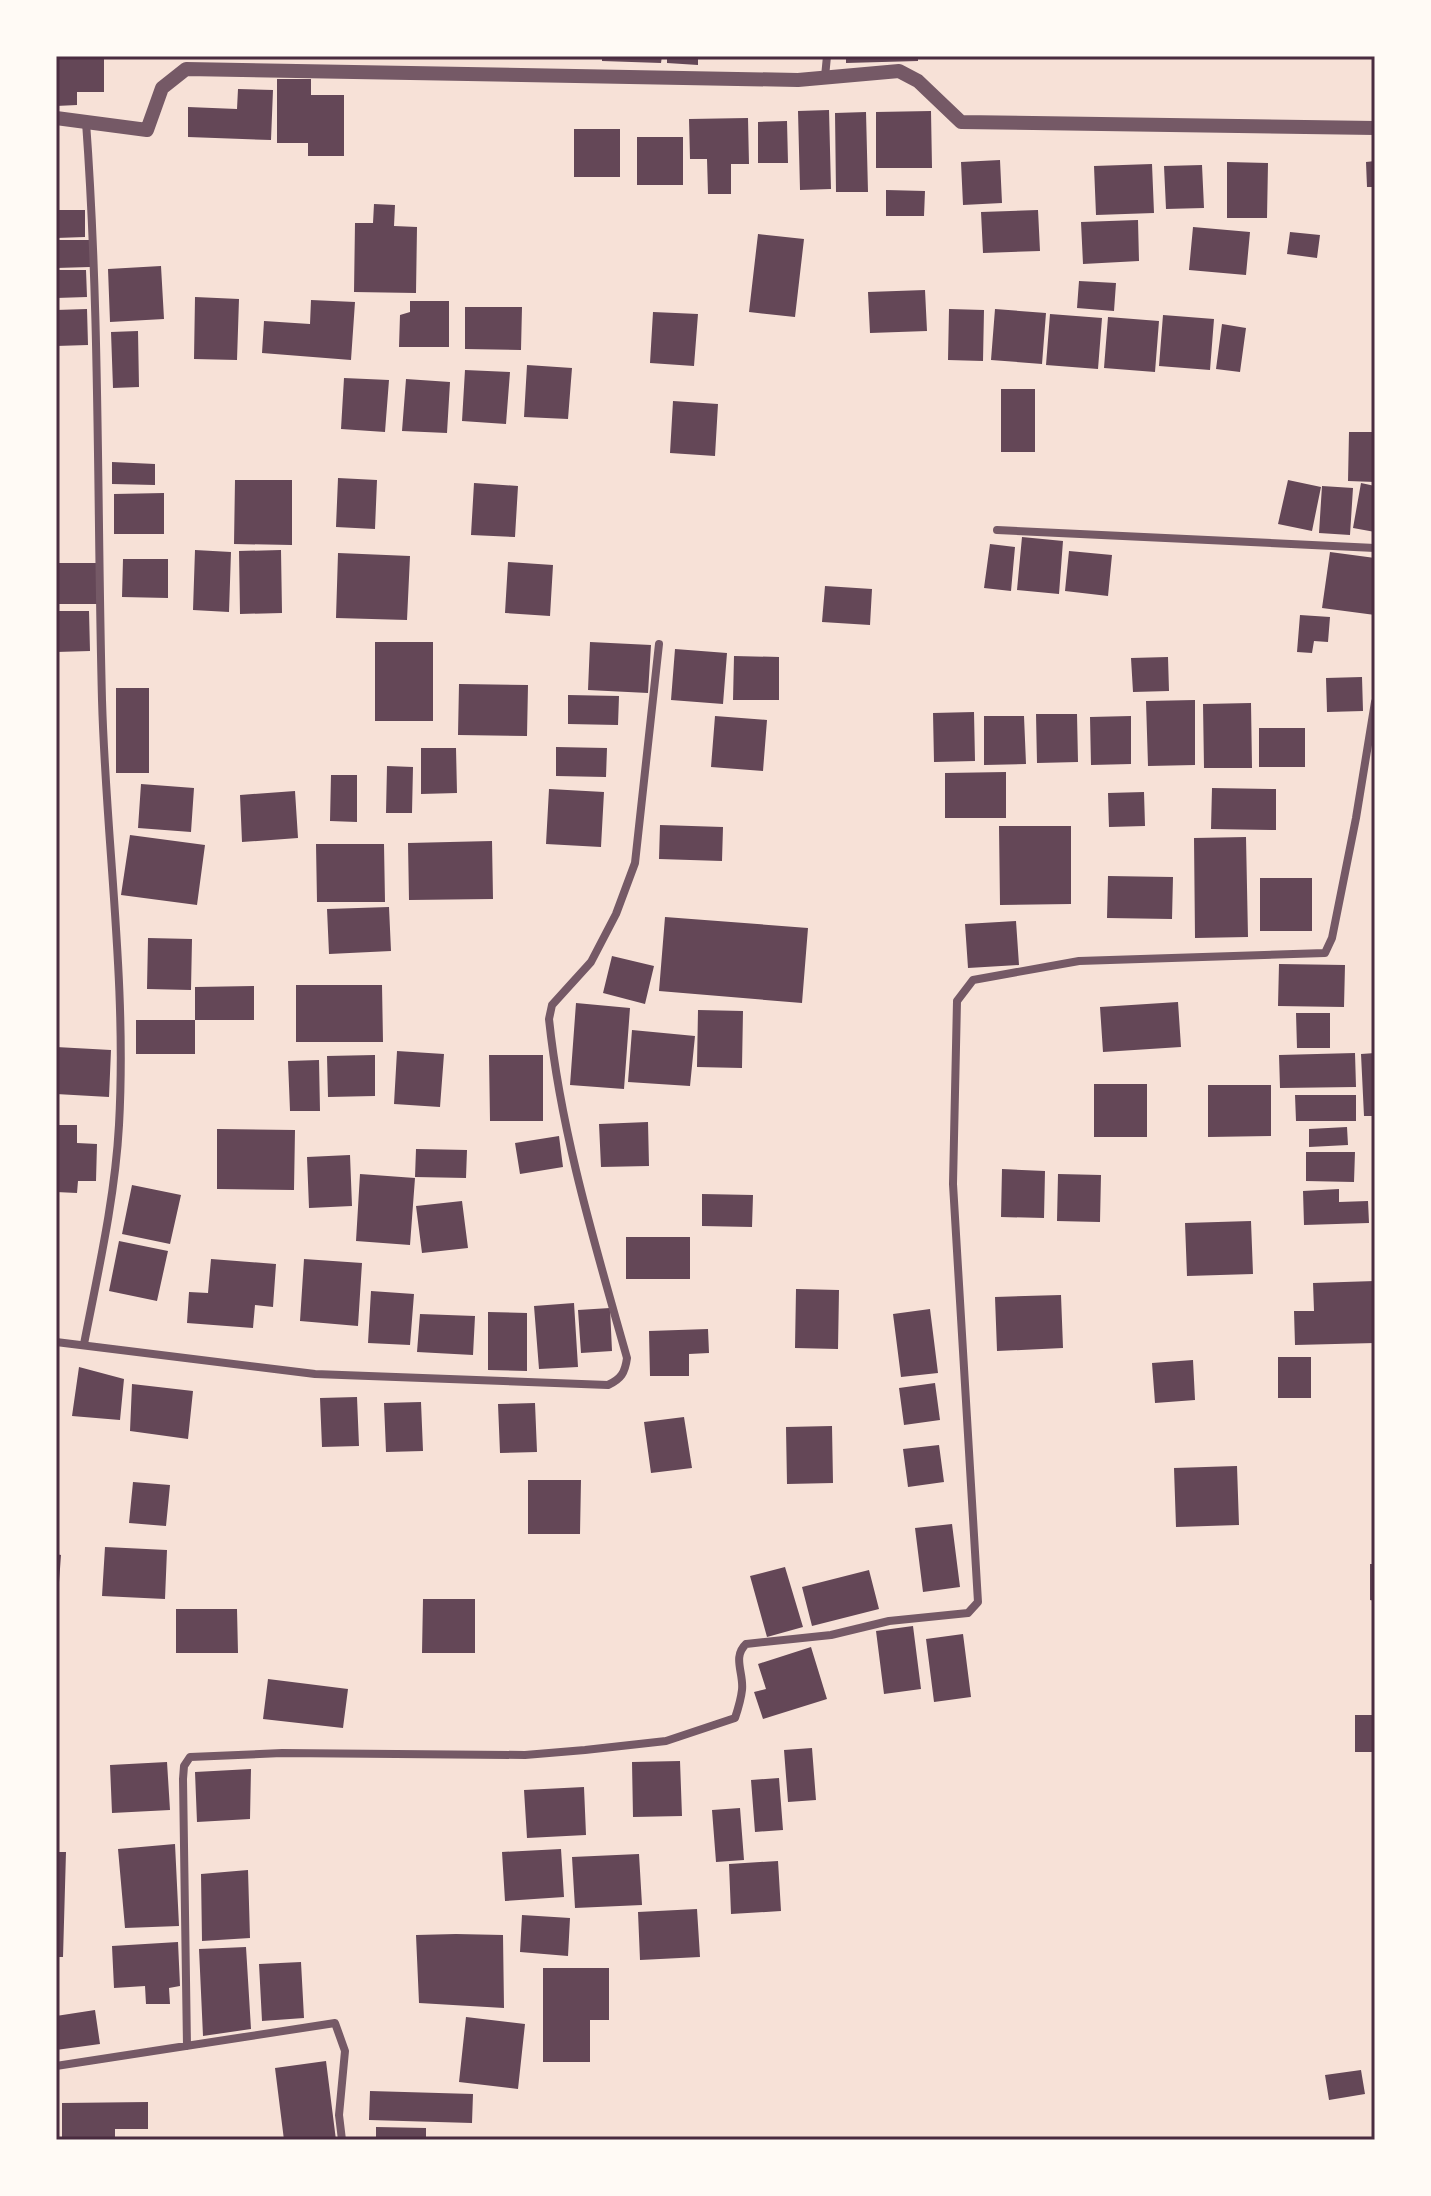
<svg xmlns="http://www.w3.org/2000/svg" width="1431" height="2196" viewBox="0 0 1431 2196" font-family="'Public Sans',sans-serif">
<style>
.building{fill:#644757}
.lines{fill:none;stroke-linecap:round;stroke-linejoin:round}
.minor{stroke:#755966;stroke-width:8}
.tertiary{stroke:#755966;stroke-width:14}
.neatline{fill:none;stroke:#4a2c40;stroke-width:3}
</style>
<rect width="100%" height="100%" fill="#f7e1d7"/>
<path class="building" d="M56 56H104V92H77V105L56 106Z
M602 56H662L661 63 602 61Z
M667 56H698V65L667 63Z
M846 56H918V61L846 63Z
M277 79H311V95H344V156H308V143H277Z
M238 89 273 90 271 140 188 137V107L237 109Z
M829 110 831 189 800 190 798 111Z
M931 111 932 168H876V112Z
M866 112 868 192H836L835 113Z
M748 118 749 164H731V194H708L707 159H690L689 119Z
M787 121 788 163H758V122Z
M574 129H620V177H574Z
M637 137H683V185H637Z
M1000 160 1002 203 963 205 961 162Z
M1375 161V187H1367L1366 162Z
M1227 162 1268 163 1267 218H1227Z
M1152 164 1154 213 1096 215 1094 166Z
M1202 165 1204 208 1166 209 1164 166Z
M886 190 925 191 924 216H886Z
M374 204 395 205 394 226 417 227 416 293 354 292 355 223H373Z
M56 210H85V237L56 238Z
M1038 210 1040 251 983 253 981 212Z
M1138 220 1139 261 1083 264 1081 222Z
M1193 227 1250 232 1246 275 1189 270Z
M1290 232 1320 235 1317 258 1287 254Z
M758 234 804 239 795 317 749 312Z
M56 240H90V267L56 268Z
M161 266 164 319 110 322 108 269Z
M56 270H86L87 297 56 298Z
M1079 281 1116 283 1114 311 1077 308Z
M925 290 927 331 870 333 868 292Z
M195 297 239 299 237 360 194 359Z
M311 300 355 302 351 360 262 353 264 321 310 324Z
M410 301H449V347H399L400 315 410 312Z
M465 307H522L521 350 465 349Z
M87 309 88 345 56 346V310Z
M949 309 984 310 983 361 948 360Z
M995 309 1046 313 1042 364 991 360Z
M653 312 698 314 694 366 650 363Z
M1050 314 1102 318 1098 369 1046 365Z
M1163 315 1214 319 1210 370 1159 366Z
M1108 317 1159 321 1155 372 1104 368Z
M1222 324 1246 328 1240 372 1216 369Z
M138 331 139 387 113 388 111 332Z
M527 365 572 368 568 419 524 417Z
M465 370 510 372 506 424 462 421Z
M344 378 389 380 385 432 341 429Z
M406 379 450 382 447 433 402 431Z
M1001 389H1035V452H1001Z
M673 401 718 404 715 456 670 453Z
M1349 432H1375V482L1348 481Z
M112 462 155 464V485L112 484Z
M338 478 377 480 375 529 336 527Z
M235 480H292V545L234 544Z
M1288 480 1321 487 1312 531 1278 524Z
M474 483 518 486 515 537 471 535Z
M1361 483 1375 486V532L1353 528Z
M1322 486 1353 488 1350 535 1319 533Z
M164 493V534H114V494Z
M1022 537 1063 541 1059 594 1017 590Z
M990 544 1015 547 1011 591 984 588Z
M195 550 231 552 229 612 193 610Z
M281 550 282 613 240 614 239 551Z
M1069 551 1112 555 1108 596 1065 591Z
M1330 552 1375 558V615L1322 608Z
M338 553 410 556 407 620 336 618Z
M123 559H168V598L122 597Z
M508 562 553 565 550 616 505 613Z
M56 563H97V604H56Z
M825 586 872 589 870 625 822 622Z
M56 611H89L90 651 56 652Z
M1300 615 1330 617 1328 642 1314 641 1312 653 1297 652Z
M375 642H433V721H375Z
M590 642 651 645 648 693 588 690Z
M675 649 727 653 723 704 671 700Z
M734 656 779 657V700H733Z
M1168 657 1169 691 1133 692 1131 658Z
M1362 677 1363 711 1327 712 1326 678Z
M459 684 528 685 527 736 458 735Z
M116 688H149V773H116Z
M568 695 619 696 618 725 568 724Z
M1195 700V765L1148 766 1146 701Z
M1251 703 1252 768H1204L1203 704Z
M974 712 975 761 934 762 933 713Z
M1036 714H1077L1078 762 1037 763Z
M715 716 767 720 763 771 711 767Z
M984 716H1024L1026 764 984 765Z
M1131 716V764L1091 765 1090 717Z
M1259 728H1305V767H1259Z
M556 747 607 748 606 777 556 776Z
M421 748H456L457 793 421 794Z
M387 766 413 767 412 813H386Z
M1006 772V818H945V773Z
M331 775H357V822L330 821Z
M141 784 194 788 191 832 138 828Z
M1212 788 1276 789V830L1211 829Z
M549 789 604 792 601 847 546 844Z
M295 791 298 838 242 842 240 795Z
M1144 792 1145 826 1109 827 1108 793Z
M660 825 723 827 722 861 659 859Z
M999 826H1071V904L1000 905Z
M130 835 205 845 197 905 121 895Z
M1246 837 1248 937 1195 938 1194 838Z
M492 841 493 899 409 900 408 843Z
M316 844H384L385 902H317Z
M1108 876 1173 877 1172 919 1107 918Z
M1260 878H1312V931H1260Z
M389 907 391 951 329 954 327 909Z
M665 917 808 928 802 1003 659 991Z
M1016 921 1019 965 968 968 965 924Z
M148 938 192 939 191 990 147 989Z
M612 956 654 966 645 1004 603 993Z
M1279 964 1345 965 1344 1007 1278 1006Z
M296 985H382L383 1042H296Z
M254 986V1020H195V1054H136V1020H195V987Z
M1178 1002 1181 1047 1103 1052 1100 1007Z
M576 1003 630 1008 624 1089 570 1085Z
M698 1010 743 1011 742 1068 697 1067Z
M1296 1013H1330V1048H1297Z
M632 1030 695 1036 690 1086 628 1082Z
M56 1047 111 1050 109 1097 56 1094Z
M397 1051 444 1054 440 1107 394 1104Z
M1355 1053 1356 1087 1280 1088 1279 1055Z
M1375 1053V1116H1364L1361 1054Z
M375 1055V1096L328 1097 327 1056Z
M489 1055H543V1121H490Z
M319 1060 320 1111H290L288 1061Z
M1094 1084H1147V1137H1094Z
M1208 1085H1271V1136L1208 1137Z
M1295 1095H1356V1121H1296Z
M648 1122 649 1166 601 1167 599 1124Z
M56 1125H77V1143L97 1144 96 1181H78L77 1193 56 1192Z
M1347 1127 1348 1145 1309 1147V1129Z
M217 1129 295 1130 294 1190 217 1189Z
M559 1136 563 1167 520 1174 515 1143Z
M416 1149 467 1150 466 1178 415 1177Z
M1306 1152H1355L1354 1182 1306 1181Z
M350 1155 352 1206 309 1208 307 1157Z
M1002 1169 1045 1171 1044 1218 1001 1217Z
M360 1174 415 1178 410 1245 356 1241Z
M1058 1174 1101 1175 1100 1222 1057 1221Z
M132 1185 181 1195 170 1244 122 1234Z
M1339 1189V1202L1368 1201 1369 1223 1304 1225 1303 1191Z
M702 1194 753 1195 752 1227 702 1226Z
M462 1201 468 1248 422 1253 416 1206Z
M1251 1221 1253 1274 1187 1276 1185 1223Z
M626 1237H690V1279H626Z
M119 1241 168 1251 157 1301 109 1291Z
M211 1259 276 1264 273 1307 255 1305 253 1328 187 1323 189 1292 208 1293Z
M304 1259 362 1263 358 1326 300 1321Z
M1375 1281V1343L1295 1345 1294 1311H1314L1313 1283Z
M796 1289 839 1290 838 1349 795 1348Z
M371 1291 414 1294 410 1345 368 1343Z
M1061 1295 1063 1348 997 1351 995 1297Z
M574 1303 578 1367 539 1369 534 1306Z
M610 1308 612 1351 581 1353 578 1310Z
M930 1309 938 1373 901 1377 893 1314Z
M488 1312 527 1313V1371L488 1370Z
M420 1314 475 1316 473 1355 417 1352Z
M708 1329 709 1353 689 1354V1376H650L649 1331Z
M1278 1357H1311V1398H1278Z
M1193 1360 1195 1400 1155 1403 1152 1363Z
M79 1367 124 1379 120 1420 72 1416Z
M935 1383 940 1420 904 1425 899 1388Z
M132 1384 193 1391 188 1439 130 1431Z
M357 1397 359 1446 322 1447 320 1398Z
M421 1402 423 1451 386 1452 384 1403Z
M535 1403 537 1452 500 1453 498 1404Z
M684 1417 692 1468 651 1473 644 1422Z
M832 1426 833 1483 787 1484 786 1427Z
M939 1445 944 1482 908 1487 903 1449Z
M1237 1466 1239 1525 1176 1527 1174 1468Z
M528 1480H581L580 1534H528Z
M133 1482 170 1485 166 1526 129 1523Z
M952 1524 960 1587 923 1592 915 1528Z
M105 1547 167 1550 165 1599 102 1596Z
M56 1554 61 1555 58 1596H56Z
M1370 1564H1375V1601L1370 1600Z
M785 1567 803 1627 767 1637 750 1576Z
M869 1570 879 1609 812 1626 802 1587Z
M423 1599H475V1653H422Z
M176 1609H237L238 1653H176Z
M913 1626 921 1689 884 1694 876 1631Z
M963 1634 971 1697 934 1702 926 1639Z
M811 1647 827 1699 763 1719 754 1692 766 1689 758 1664Z
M268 1679 348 1689 343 1728 263 1719Z
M1355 1715H1375V1752H1355Z
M812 1748 816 1800 788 1802 784 1750Z
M680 1761 682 1816 633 1817 632 1762Z
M167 1762 170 1810 112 1813 110 1765Z
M251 1769 250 1819 197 1822 195 1772Z
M779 1778 783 1830 755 1832 751 1780Z
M584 1787 586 1835 527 1838 524 1790Z
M740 1808 744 1860 716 1862 712 1810Z
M175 1844 179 1926 125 1928 118 1849Z
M561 1849 564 1897 505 1901 502 1852Z
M56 1852H66L63 1957H56Z
M639 1854 642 1905 575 1908 572 1857Z
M778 1861 781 1911 731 1914 729 1864Z
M248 1870 250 1938 202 1941 201 1874Z
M697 1909 700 1957 640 1960 638 1912Z
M522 1915 570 1918 568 1956 520 1952Z
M456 1934 503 1935 504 2008 419 2003 416 1935Z
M178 1942 180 1986 169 1988 170 2004H146L145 1986 114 1988 112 1946Z
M246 1947 251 2029 203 2036 199 1949Z
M301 1962 304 2018 262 2021 259 1964Z
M543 1968H609V2020H590V2062H543Z
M95 2010 100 2044 56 2050V2016Z
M466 2017 525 2024 518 2089 459 2082Z
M326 2061 336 2140H284L275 2068Z
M1361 2070 1365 2094 1329 2100 1325 2075Z
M370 2091 473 2094 472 2123 369 2120Z
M148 2102V2129H115V2140H62V2103Z
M376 2127 426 2128V2140H376Z"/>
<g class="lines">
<path class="minor" d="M825 77 827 56
M997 530 1375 548
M56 1342 315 1374 608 1385C621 1379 625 1373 627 1358 596 1248 561 1134 549 1019L552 1005 591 962 616 914 635 863 659 644
M84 1344C98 1272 115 1198 119 1125 127 983 106 842 102 700 97 507 100 314 86 122
M187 2046 183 1779 184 1766 190 1757 282 1753 525 1755 585 1750 666 1741 735 1718C738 1709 741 1699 742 1690 744 1673 732 1657 746 1644L831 1635 889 1621 968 1613 978 1602 953 1184 957 1001 973 980 1079 961 1325 953 1332 938 1356 818 1375 702
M56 2066 335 2023 345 2051 339 2115 342 2140"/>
<path class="tertiary" d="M56 118 147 130 162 88 186 69 798 80 899 71 918 81 961 122 1375 128"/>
</g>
<rect width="1431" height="2196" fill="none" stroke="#fffaf5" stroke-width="116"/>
<rect x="58" y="58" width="1315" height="2080" class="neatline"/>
</svg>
